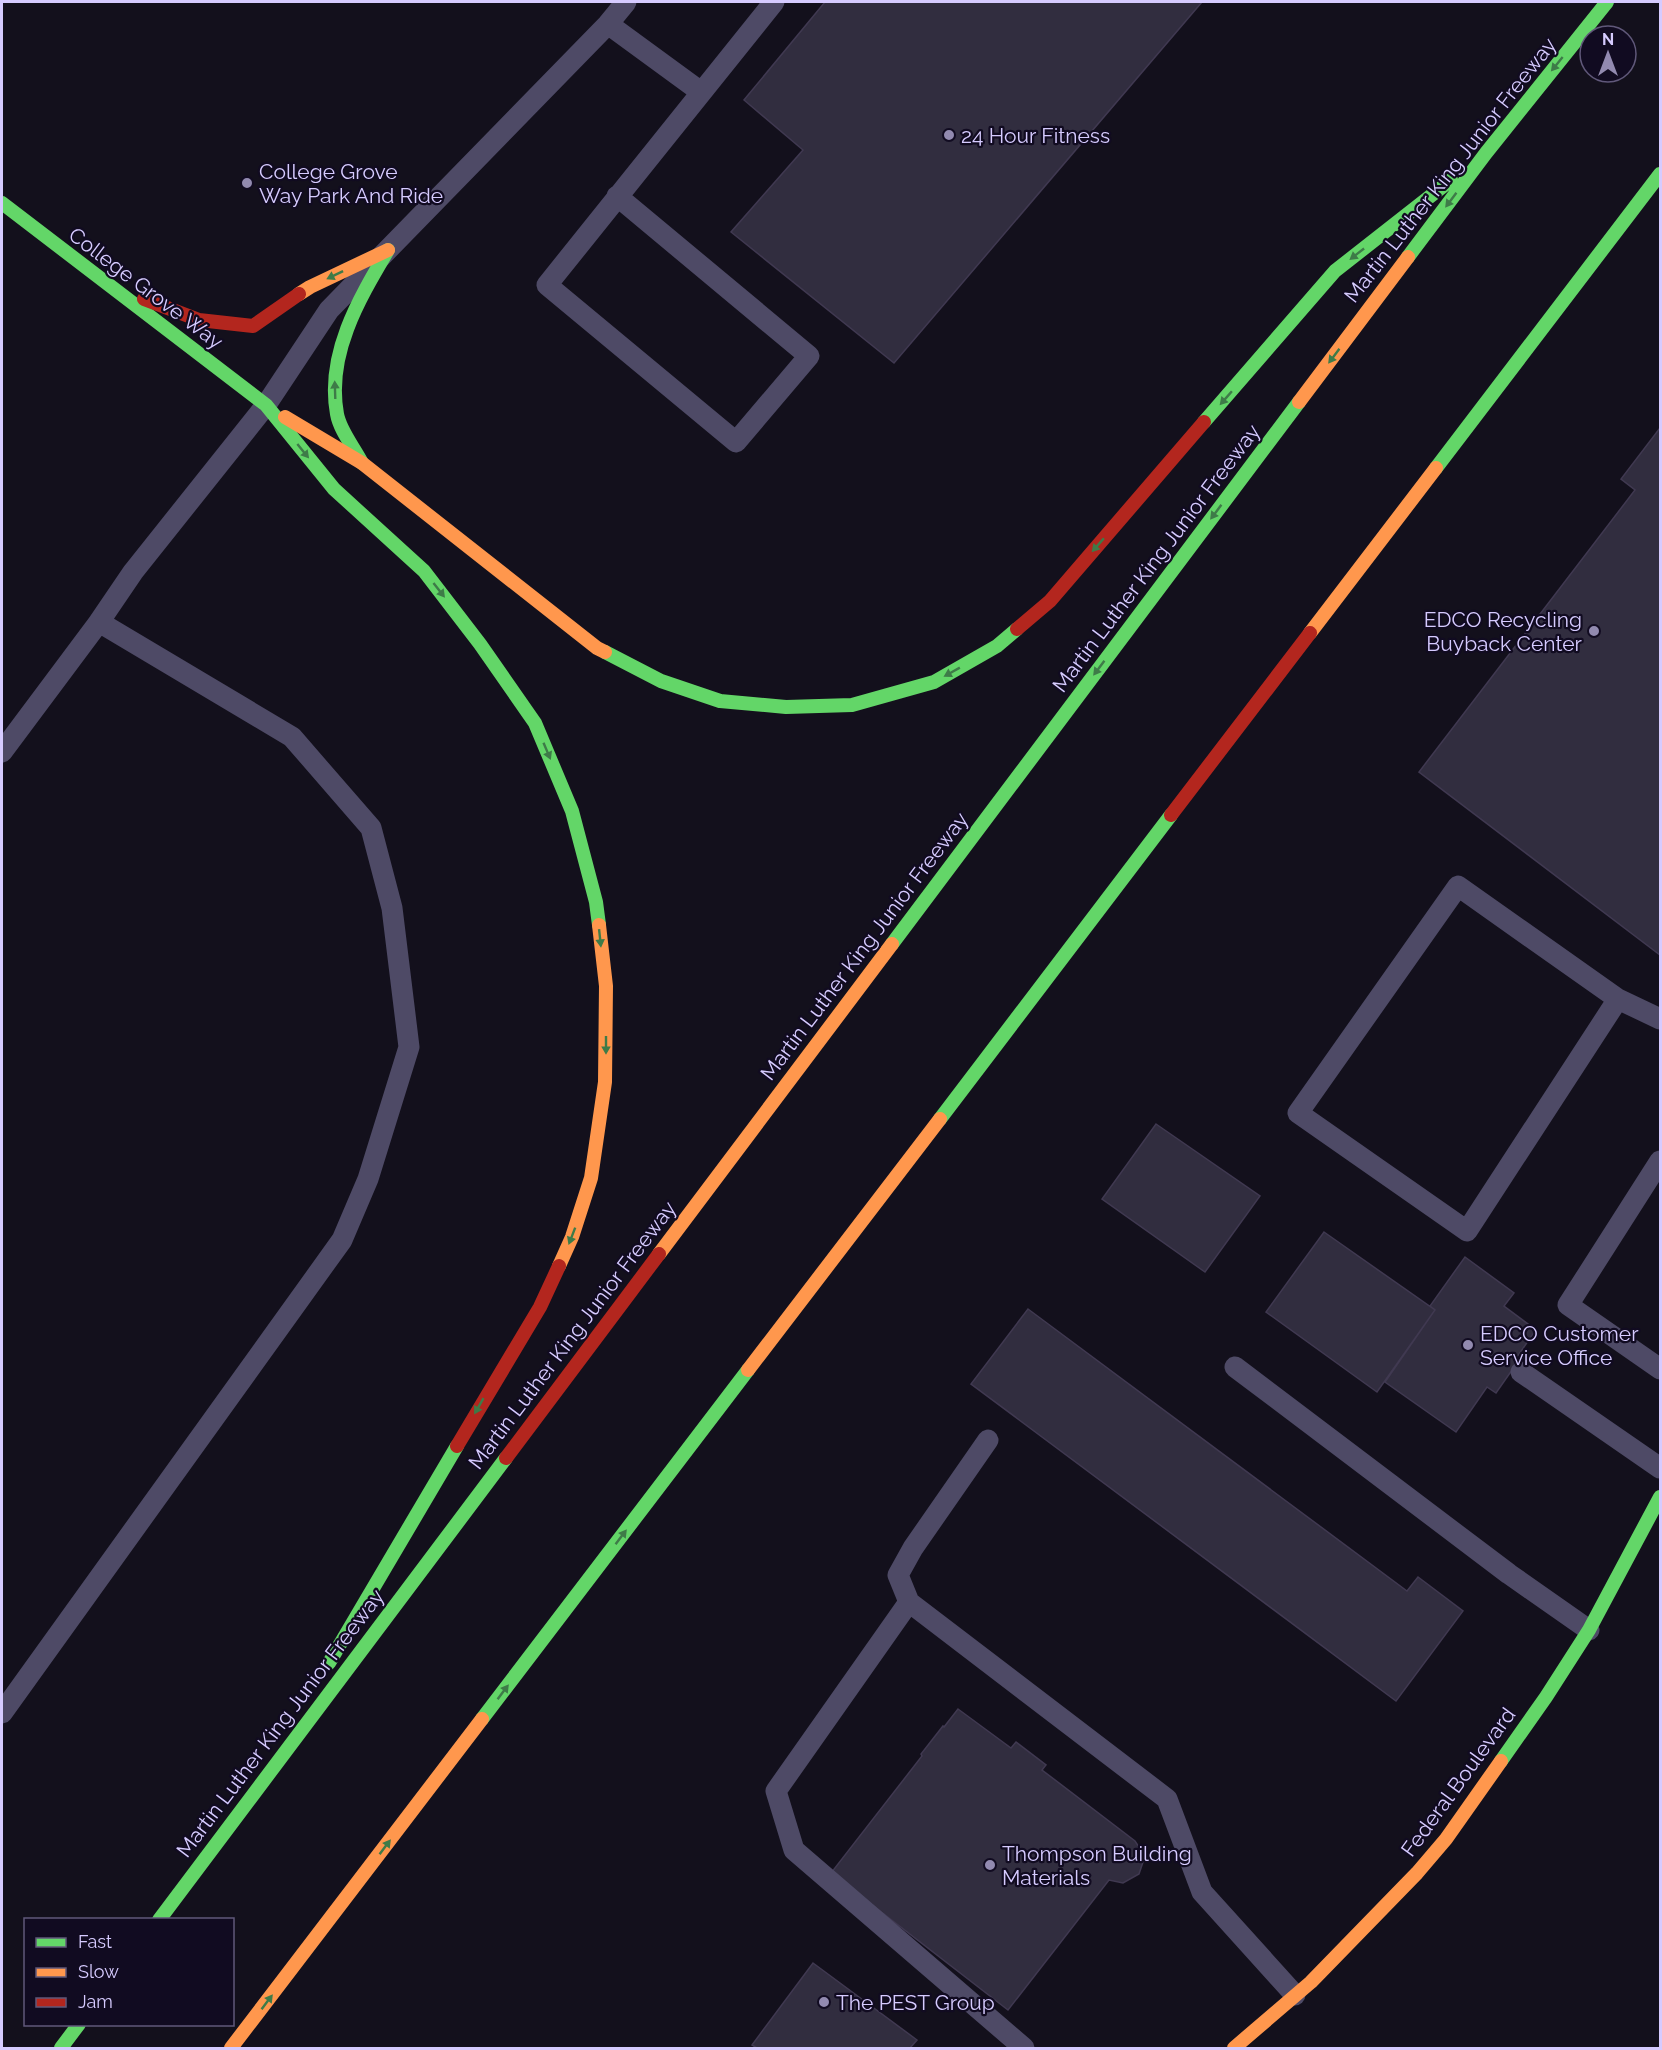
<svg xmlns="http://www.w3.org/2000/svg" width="1662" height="2050" viewBox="0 0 1662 2050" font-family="Raleway,sans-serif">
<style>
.building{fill:#312d3f;stroke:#403951;stroke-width:1.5}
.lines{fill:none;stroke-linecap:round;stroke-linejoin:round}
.lane{stroke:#4e4a66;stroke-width:21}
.fast{stroke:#63d668;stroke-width:14}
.slow{stroke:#ff974d;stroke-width:14}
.jam{stroke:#b3261e;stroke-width:14}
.oneway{fill:#3e7b48}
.poi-dot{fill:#928ab0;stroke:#110b21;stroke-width:2}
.labels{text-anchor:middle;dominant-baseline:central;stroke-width:4.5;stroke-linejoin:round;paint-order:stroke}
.poi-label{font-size:21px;fill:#d6cbff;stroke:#110b21;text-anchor:start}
.street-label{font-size:21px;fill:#d6cbff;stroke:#110b21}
</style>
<rect width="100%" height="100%" fill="#13101c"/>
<path class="building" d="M825 2H1202L894 363 731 232 803 150 744 100Z
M1660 428V955L1419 772 1635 490 1621 479Z
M1156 1124 1260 1196 1205 1272 1102 1199Z
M1324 1232 1435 1310 1377 1392 1266 1312Z
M1465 1257 1514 1293 1504 1306 1536 1330 1514 1361 1517 1363 1496 1393 1487 1387 1456 1432 1385 1382 1435 1310 1430 1306Z
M1028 1309 1407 1591 1418 1577 1463 1611 1396 1701 971 1384Z
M958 1709 1011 1748 1016 1742 1046 1765 1042 1770 1135 1841 1145 1856 1139 1874 1123 1883 1109 1880 1008 2010 831 1873 922 1756 921 1754 943 1726 944 1727Z
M813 1963 917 2040 910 2048H757L752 2045Z"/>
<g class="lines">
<path class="lane" d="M608 24 701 92
M617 196 809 356 736 442 547 285 774 2
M2 752 99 622
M1618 999 1467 1231 1298 1113 1458 886 1618 999 1660 1019
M1660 1161 1568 1305 1660 1369
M1235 1367 1509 1574 1589 1630
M1521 1372 1660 1468
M988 1440 913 1548 898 1575 909 1602 1167 1799 1202 1892 1295 1995
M909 1602 776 1791 794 1850 1024 2048
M2 1713 342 1240 368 1179 409 1047 392 908 371 828 292 737 99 622 133 572 266 405 329 310 608 24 626 2"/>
<path class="fast" d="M2 203 266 405
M1408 257 1486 153 1607 2
M266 405 334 489 424 571 480 644 535 723 572 811 596 902 599 925
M1204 422 1335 271 1451 180
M362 463C354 447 340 431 337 414 326 354 359 299 388 250
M1436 468 1660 174
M605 652 661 681 720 701 786 707 852 705 934 682 997 646 1017 629
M892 944 1299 402
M940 1119 1171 815
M329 1663 457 1446
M482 1719 748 1370
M1501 1761 1546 1697 1589 1630 1660 1497
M159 1920 506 1458
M61 2048 79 2024"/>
<path class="slow" d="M299 294 310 287 388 250
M1299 402 1408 257
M285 417 362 463 597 648 605 652
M1310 633 1436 468
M659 1254 892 944
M559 1266 572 1237 591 1178 605 1082 606 986 599 925
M748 1370 940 1119
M231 2048 482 1719
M1234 2048 1311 1982 1417 1873 1446 1839 1501 1761"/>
<path class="jam" d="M144 299 199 320 253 326 299 294
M1017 629 1050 601 1204 422
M1171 815 1310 633
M457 1446 540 1307 559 1266
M506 1458 659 1254"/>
</g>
<defs><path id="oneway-solid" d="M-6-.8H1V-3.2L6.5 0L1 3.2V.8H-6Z" transform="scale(1.5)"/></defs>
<g class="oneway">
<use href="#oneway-solid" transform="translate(1557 64) rotate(129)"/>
<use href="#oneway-solid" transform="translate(1451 200) rotate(127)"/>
<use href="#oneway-solid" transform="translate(1357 254) rotate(142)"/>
<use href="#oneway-solid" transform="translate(335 275) rotate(154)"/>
<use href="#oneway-solid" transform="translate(1334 356) rotate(127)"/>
<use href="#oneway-solid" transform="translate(335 390) rotate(-92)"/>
<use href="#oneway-solid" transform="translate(1226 398) rotate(131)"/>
<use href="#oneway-solid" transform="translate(303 451) rotate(51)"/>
<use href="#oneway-solid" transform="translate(1216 512) rotate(127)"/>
<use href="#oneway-solid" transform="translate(1098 545) rotate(131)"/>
<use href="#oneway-solid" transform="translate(439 590) rotate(52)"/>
<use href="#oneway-solid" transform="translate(1099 668) rotate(127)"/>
<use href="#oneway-solid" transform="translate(952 672) rotate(151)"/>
<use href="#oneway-solid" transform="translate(547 751) rotate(67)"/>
<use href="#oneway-solid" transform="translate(600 938) rotate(84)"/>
<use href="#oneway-solid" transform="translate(606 1045) rotate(90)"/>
<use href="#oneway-solid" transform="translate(572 1236) rotate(111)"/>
<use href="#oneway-solid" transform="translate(479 1406) rotate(120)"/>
<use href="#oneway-solid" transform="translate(621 1537) rotate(-53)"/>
<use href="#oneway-solid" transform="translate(503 1692) rotate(-53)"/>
<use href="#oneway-solid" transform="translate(385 1847) rotate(-53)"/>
<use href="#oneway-solid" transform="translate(267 2002) rotate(-53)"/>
</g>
<g class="poi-dot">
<circle cx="949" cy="135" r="6"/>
<circle cx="247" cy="183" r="6"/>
<circle cx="1594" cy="631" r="6"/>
<circle cx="1468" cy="1345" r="6"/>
<circle cx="990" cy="1865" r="6"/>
<circle cx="824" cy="2002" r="6"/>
</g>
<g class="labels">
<g class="poi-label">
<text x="961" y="135">24 Hour Fitness</text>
<text x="259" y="171">College Grove<tspan x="259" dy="24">Way Park And Ride</tspan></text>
<text x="1582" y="619" text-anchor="end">EDCO Recycling<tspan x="1582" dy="24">Buyback Center</tspan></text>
<text x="1480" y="1333">EDCO Customer<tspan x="1480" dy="24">Service Office</tspan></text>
<text x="1002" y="1853">Thompson Building<tspan x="1002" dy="24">Materials</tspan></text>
<text x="836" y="2002">The PEST Group</text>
</g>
<g class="street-label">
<text transform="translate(1450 170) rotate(-52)">Martin Luther King Junior Freeway</text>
<text transform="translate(146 288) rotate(37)">College Grove Way</text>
<text transform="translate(1156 558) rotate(-53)">Martin Luther King Junior Freeway</text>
<text transform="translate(864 946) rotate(-53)">Martin Luther King Junior Freeway</text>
<text transform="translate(572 1335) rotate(-53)">Martin Luther King Junior Freeway</text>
<text transform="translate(280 1723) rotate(-53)">Martin Luther King Junior Freeway</text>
<text transform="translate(1458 1782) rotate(-54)">Federal Boulevard</text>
</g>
</g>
<rect width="1662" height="2050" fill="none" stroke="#d6cbff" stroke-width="6"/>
<rect x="24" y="1918" width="210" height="108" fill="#110b21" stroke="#60587a" stroke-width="1.5"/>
<rect x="36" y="1938" width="30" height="9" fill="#63d668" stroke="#60587a" stroke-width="1.5"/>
<text x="78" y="1948" font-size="18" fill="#d6cbff">Fast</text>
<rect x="36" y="1968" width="30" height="9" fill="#ff974d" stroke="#60587a" stroke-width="1.5"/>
<text x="78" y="1978" font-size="18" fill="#d6cbff">Slow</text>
<rect x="36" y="1998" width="30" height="9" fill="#b3261e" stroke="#60587a" stroke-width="1.5"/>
<text x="78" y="2008" font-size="18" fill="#d6cbff">Jam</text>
<g transform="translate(1608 54)"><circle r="28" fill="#110b21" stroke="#60587a" stroke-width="1.5"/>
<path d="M0-4.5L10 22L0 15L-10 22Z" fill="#928ab0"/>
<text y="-9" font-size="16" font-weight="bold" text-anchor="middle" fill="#d6cbff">N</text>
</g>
</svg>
